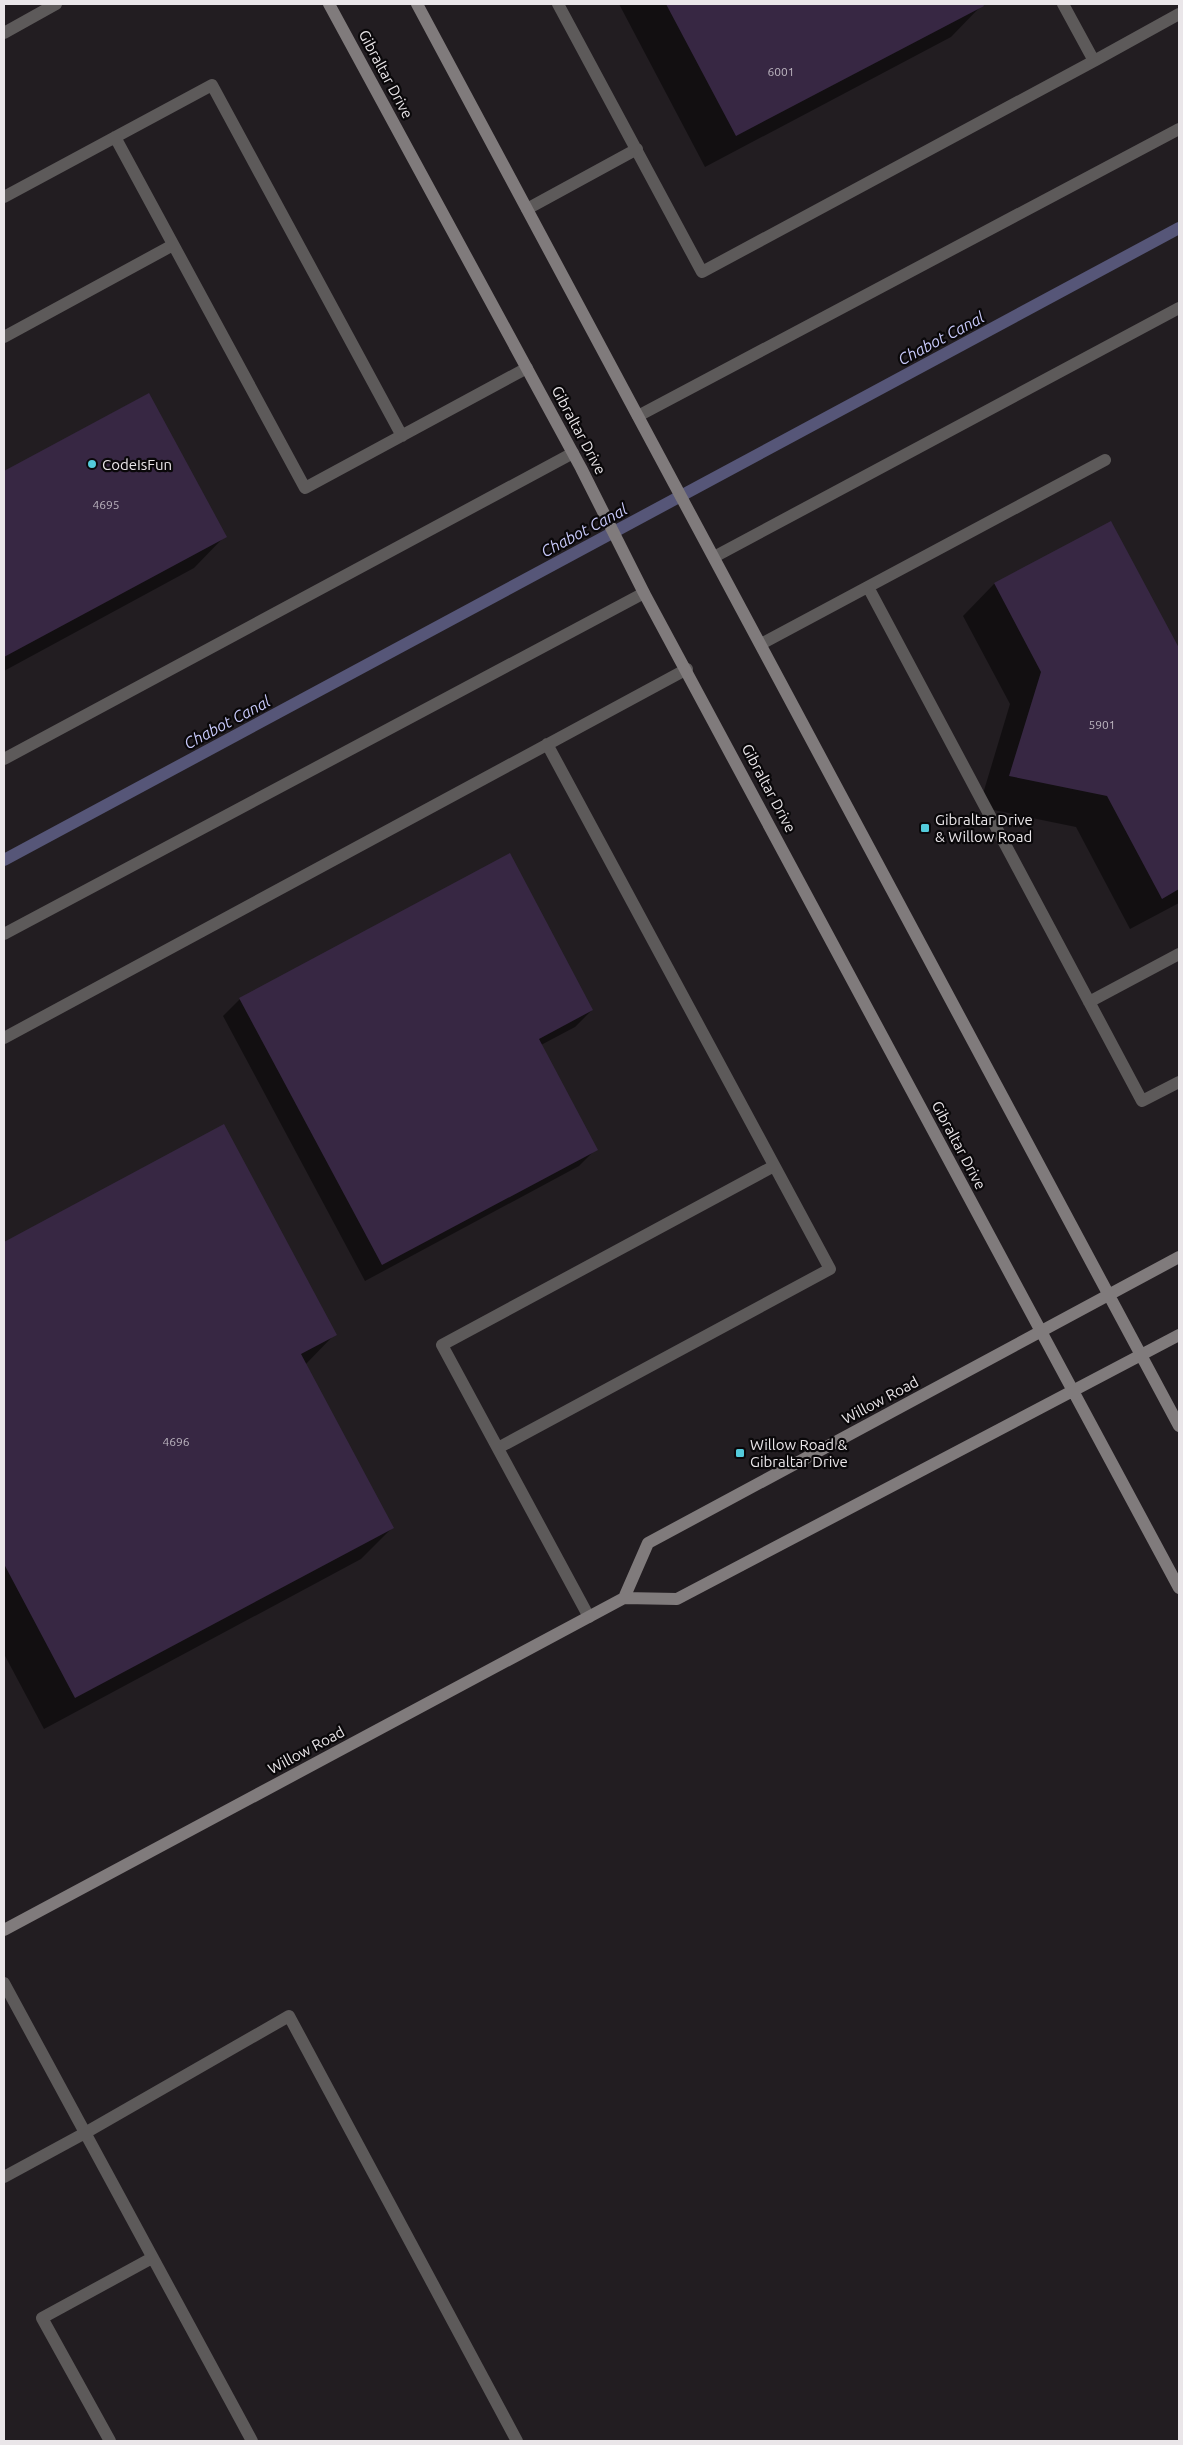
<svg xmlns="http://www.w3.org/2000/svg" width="1183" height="2445" viewBox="0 0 1183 2445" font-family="Ubuntu,sans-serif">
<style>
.shadow{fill:#0007}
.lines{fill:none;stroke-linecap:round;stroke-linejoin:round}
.stream{stroke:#565678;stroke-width:12}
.building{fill:#372743}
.lane{stroke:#5d5a5a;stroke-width:12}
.street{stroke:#5d5a5a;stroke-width:12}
.secondary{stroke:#807b7c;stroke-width:12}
.poi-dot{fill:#53cbdb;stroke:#0a080a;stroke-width:2}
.labels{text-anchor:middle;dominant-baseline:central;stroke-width:4.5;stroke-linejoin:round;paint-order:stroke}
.number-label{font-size:12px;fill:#bdb6c0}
.street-label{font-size:15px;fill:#eae6e9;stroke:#0a080a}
.poi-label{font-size:15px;fill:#eae6e9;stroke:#0a080a;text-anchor:start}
.water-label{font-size:16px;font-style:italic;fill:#c7c8f9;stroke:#0a080a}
</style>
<rect width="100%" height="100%" fill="#221d21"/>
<path class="shadow" d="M619 4H981L982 5 951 37 705 167Z
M148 394 225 536 194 568 4 671V472Z
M1111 522 1179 651V903L1130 929 1076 827 979 807 1010 704 963 616 994 584Z
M240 999 592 1010 575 1027 541 1045 596 1149 579 1166 365 1281 223 1016Z
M223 1126 335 1334 305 1365 392 1528 361 1559 44 1729 4 1654V1243Z"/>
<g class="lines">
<path class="stream" d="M4 860 1179 228"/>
</g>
<path class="building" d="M666 4H983L984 6 736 136Z
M149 393 227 537 4 657V471Z
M1111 521 1179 648V889L1162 899 1107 796 1009 776 1041 672 994 583Z
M510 853 593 1010 539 1039 598 1150 382 1265 239 998Z
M224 1124 337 1335 301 1354 394 1528 75 1698 4 1564V1242Z"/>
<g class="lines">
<path class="lane" d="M558 4 702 272 1094 61 1063 4
M1094 61 1179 14
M115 137 305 488 527 368
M4 197 212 85 402 436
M527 209 637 149
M4 337 173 245
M638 416 1179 129
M714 557 1179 308
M868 587 1142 1101 1179 1082
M761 644 1105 460
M4 759 573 453
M4 934 644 593
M1089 1002 1179 954
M4 1038 687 669
M498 1448 830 1269 547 744
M589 1617 442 1345 774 1166
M4 1983 252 2441
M4 2177 85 2133 289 2016 517 2441
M110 2441 42 2318 152 2258"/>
<path class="street" d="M4 33 56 4"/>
<path class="secondary" d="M329 4 581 468 644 593 1179 1588
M417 4 1179 1426
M624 1598 648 1543 1179 1257
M4 1930 624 1598 677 1599 1179 1335"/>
</g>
<g class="poi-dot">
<circle cx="92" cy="464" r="5"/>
<rect x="920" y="823" width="10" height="10" rx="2.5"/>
<rect x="735" y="1448" width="10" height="10" rx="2.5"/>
</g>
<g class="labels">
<g class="number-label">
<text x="781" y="71">6001</text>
<text x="106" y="504">4695</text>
<text x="1102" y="724">5901</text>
<text x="176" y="1441">4696</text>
</g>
<g class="street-label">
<text transform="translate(386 74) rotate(62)">Gibraltar Drive</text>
<text transform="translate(579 430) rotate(62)">Gibraltar Drive</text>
<text transform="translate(769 788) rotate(62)">Gibraltar Drive</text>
<text transform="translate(959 1145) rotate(62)">Gibraltar Drive</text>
<text transform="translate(880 1400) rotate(-28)">Willow Road</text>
<text transform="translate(306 1750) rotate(-28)">Willow Road</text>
</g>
<g class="poi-label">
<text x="102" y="464">CodeIsFun</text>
<text x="935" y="819">Gibraltar Drive<tspan x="935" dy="17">&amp; Willow Road</tspan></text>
<text x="750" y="1444">Willow Road &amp;<tspan x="750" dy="17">Gibraltar Drive</tspan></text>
</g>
<g class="water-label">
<text transform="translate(941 338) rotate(-28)">Chabot Canal</text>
<text transform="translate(584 530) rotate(-28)">Chabot Canal</text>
<text transform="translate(227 722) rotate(-28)">Chabot Canal</text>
</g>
</g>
<rect width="1183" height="2445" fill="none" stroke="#eae6e9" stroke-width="10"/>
</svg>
